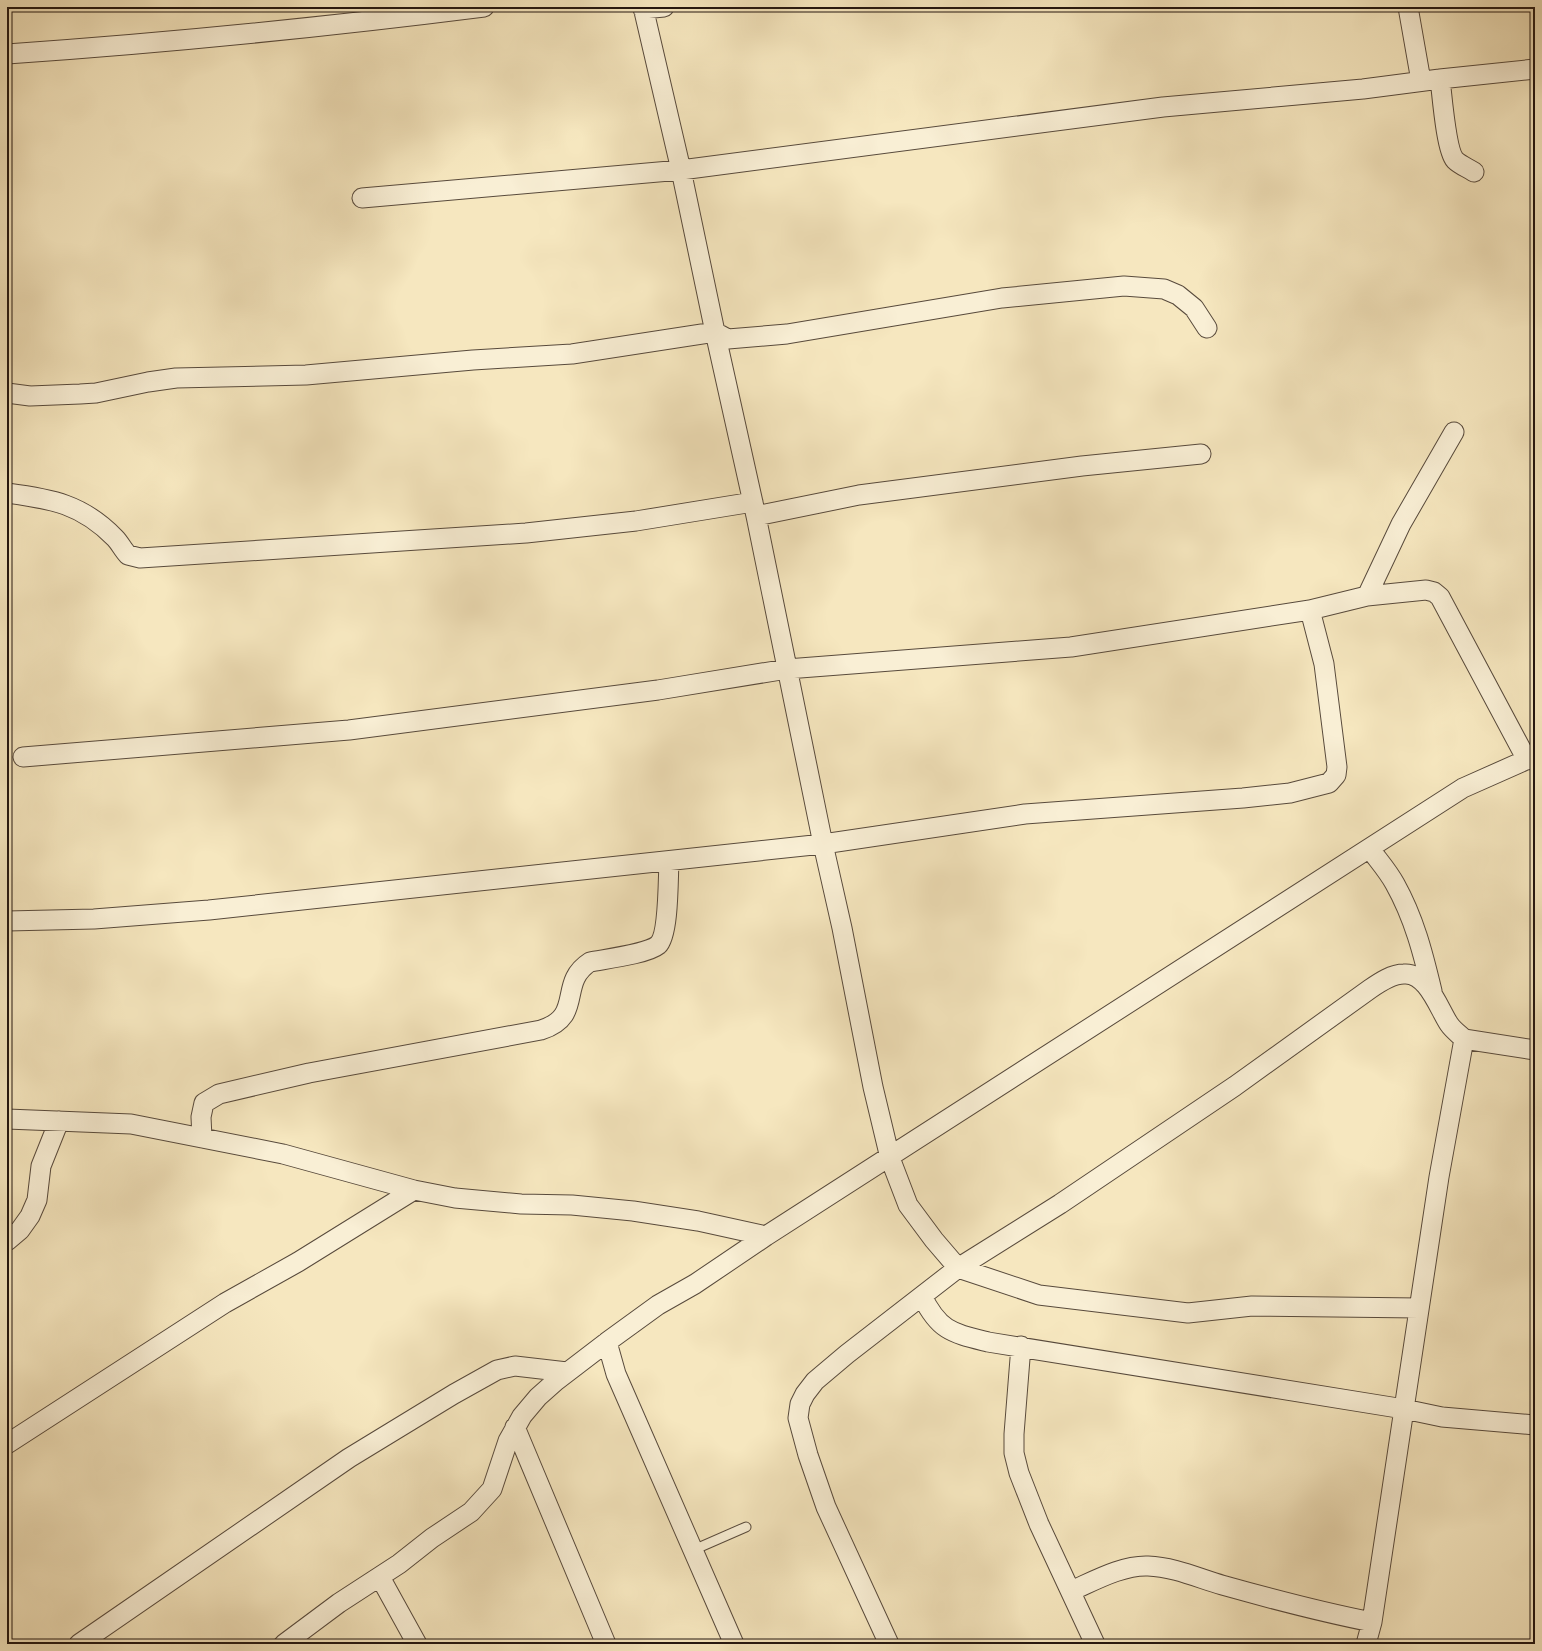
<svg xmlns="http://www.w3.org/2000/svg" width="1542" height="1651" viewBox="0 0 1542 1651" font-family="Vollkorn,serif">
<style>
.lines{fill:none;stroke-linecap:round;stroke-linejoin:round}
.lane-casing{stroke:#584a3c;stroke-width:11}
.street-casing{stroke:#584a3c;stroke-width:21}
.lane{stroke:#f9efd5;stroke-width:9}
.street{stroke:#f9efd5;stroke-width:19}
</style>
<rect width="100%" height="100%" fill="#f6e7bf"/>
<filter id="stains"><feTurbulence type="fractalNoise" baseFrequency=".005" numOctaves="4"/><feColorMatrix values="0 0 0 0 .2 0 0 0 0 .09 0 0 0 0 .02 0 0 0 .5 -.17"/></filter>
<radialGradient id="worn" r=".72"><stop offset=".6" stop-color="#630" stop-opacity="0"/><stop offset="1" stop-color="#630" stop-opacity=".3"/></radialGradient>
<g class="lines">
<g class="lane-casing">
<path id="lane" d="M691 1551 746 1527"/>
</g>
<g class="street-casing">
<path id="street" d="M643 7 681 170 715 332 756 516 823 844 842 928 873 1087 890 1158 908 1205 934 1240 958 1268 1039 1295 1188 1313 1252 1306 1419 1308
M1408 7 1421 81
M643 9 664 7
M7 54C166 43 326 27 484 7
M1440 79C1442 94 1446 150 1455 160 1460 165 1468 168 1474 172
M362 198 681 170 1163 107 1363 89 1440 79 1535 69
M7 393 30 396 80 394 96 393 148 382 176 378 306 375 473 360 572 354 715 332 728 339 787 334 1002 298 1124 286 1164 289 1178 295 1194 308 1207 328
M7 493C52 499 82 504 115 538 120 543 123 550 128 555L140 558 526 533 636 521 753 502
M756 516 859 495 1082 466 1201 454
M1367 596 1426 590 1434 592 1440 597 1527 760
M23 757 349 730 658 690 787 669 1071 647 1310 610
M1370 849C1378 860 1388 871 1395 884 1414 918 1423 953 1432 991
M7 921 94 919 209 910 823 844 1025 814 1243 798 1290 793 1329 783 1336 775 1337 767 1324 664 1310 610 1367 596 1401 524 1454 432
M1464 1039 1535 1050
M7 1119 131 1124 283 1154 414 1190 455 1198 521 1204 572 1205 633 1211 698 1221 766 1236
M202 1138 201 1117 204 1103 219 1094 309 1073 541 1030C585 1016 557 983 590 962 605 959 647 954 658 945 669 935 668 878 669 861
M7 1241 20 1230 30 1216 37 1200 41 1166 59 1121
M922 1296C939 1331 952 1333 988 1342L1404 1409 1372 1622 1366 1644
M607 1342 616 1374 734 1644
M1021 1346 1014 1434V1453L1019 1473 1039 1524 1095 1644
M515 1427 606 1644
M7 1444 225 1303 298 1262 414 1190
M380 1577 417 1644
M1071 1591C1094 1581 1122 1565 1148 1566 1174 1567 1198 1578 1222 1585 1272 1599 1321 1612 1372 1622
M79 1644 349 1458 454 1394 497 1370 515 1366 567 1372
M284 1644 339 1603 399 1564 432 1538 471 1512 492 1489 508 1441 522 1416 538 1397 556 1381 607 1342 658 1305 695 1284 766 1236 1463 788 1535 756
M889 1644 826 1507 808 1455 798 1418 800 1404 805 1394 815 1381 847 1354 958 1268 1060 1204 1235 1086 1370 989C1380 982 1392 974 1404 974 1427 972 1439 1009 1449 1024 1453 1030 1460 1035 1464 1039L1439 1177 1404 1409 1442 1417 1535 1425"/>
</g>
<use href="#lane" class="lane"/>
<use href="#street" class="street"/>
</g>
<rect width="1542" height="1651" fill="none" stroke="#f6e7bf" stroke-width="24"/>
<rect x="8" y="8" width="1526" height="1635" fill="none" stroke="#231610" stroke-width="2"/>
<rect x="12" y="12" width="1518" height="1627" fill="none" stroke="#231610"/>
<rect width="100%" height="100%" filter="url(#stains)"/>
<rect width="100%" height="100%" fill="url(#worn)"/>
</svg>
